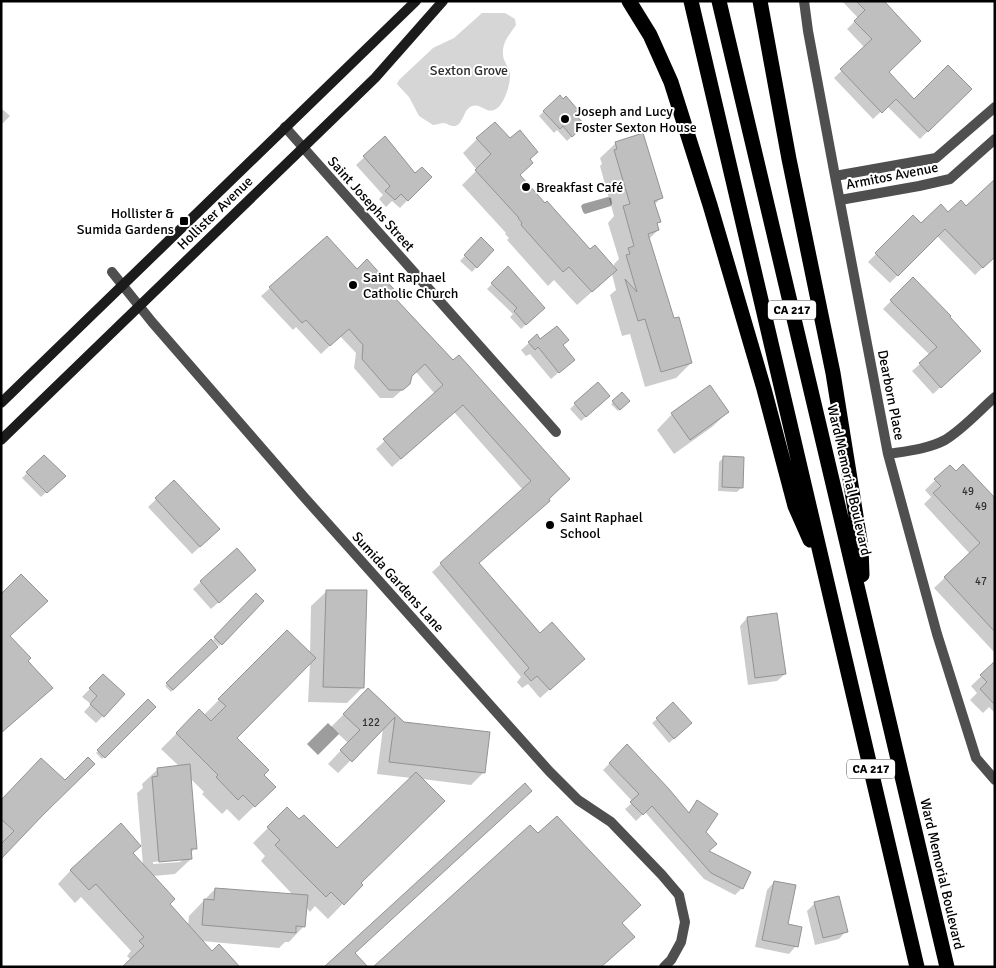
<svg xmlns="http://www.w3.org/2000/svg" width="996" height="968" viewBox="0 0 996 968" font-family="Signika,sans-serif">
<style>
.green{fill:#d6d6d6}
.water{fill:#9d9d9d}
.shadow{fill:#0003;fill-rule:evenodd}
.building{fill:#bfbfbf;stroke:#939393}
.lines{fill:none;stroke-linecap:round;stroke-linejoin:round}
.street{stroke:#4f4f4f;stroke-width:10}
.secondary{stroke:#1c1c1c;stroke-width:10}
.highway{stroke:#000;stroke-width:15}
.poi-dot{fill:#000;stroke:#fff;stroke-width:2}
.labels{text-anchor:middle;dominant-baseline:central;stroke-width:4;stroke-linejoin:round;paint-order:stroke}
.number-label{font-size:11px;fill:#303030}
.shield{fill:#fff;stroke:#4c4c4c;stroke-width:1}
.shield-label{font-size:12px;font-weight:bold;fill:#000}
.park-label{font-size:14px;fill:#2d2d2d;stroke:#fff}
.poi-label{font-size:14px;fill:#000;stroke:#fff;text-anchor:start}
.street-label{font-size:14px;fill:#000;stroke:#fff}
</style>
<rect width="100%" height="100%" fill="#fff"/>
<path class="green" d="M482 13H505L515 19 516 25C510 34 503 41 503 52 502 61 509 66 510 73 511 83 504 107 494 110 485 113 481 103 472 106 463 109 464 124 455 126 452 127 448 124 444 123 441 123 436 125 433 125L419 116 409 97 397 84 399 80 433 48 454 38Z"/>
<path class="water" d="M608 197 611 198 612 203 611 206 585 214 583 212 581 206 583 204Z
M328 723 339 734 318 755 307 744Z"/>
<path class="shadow" d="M842 1H882L887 72 914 101 970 89 920 139 887 106 873 119 834 78 865 48 847 29 858 18Z
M559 97 584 125 567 141 557 130 554 133 539 116Z
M1 108 10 116 1 125Z
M385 138 415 175 430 177 400 208 392 201 386 207 379 199 383 195 356 165Z
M477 139 529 160 519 176 590 251 615 270 614 264 619 259 608 223 614 216 600 166 602 164 600 158 616 143 661 198 654 205 659 222 656 225 658 230 649 239 673 320 691 363 676 378 645 387 630 334 622 336 610 295 616 290 612 274 577 305 554 280 548 286 507 240 509 238 505 234 506 233 462 185 477 170 463 153Z
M966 207 995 255 975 275 936 235 890 283 868 262 913 217 921 225Z
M327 238 356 270 393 298 568 479 478 563 540 635 575 667 540 698 528 684 522 688 517 682 521 677 432 572 523 490 454 412 392 467 376 449 435 394 416 372 411 376 409 384 393 398H380L354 368 356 353 340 336 321 354 296 327 293 330 261 296Z
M481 239 492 250 472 272 460 261Z
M508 268 543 308 521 329 510 317 513 314 487 289Z
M913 279 949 317 972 359 933 394 912 371 930 355 883 309Z
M540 341 561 345 565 367 551 379 530 354 526 356 521 350 529 343Z
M622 394 628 401 618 411 611 404Z
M604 401 581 421 570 409 575 404Z
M728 412 712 427 674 454 657 430 672 414Z
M44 456 59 481 41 497 22 478Z
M724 457 742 487 737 492 718 491 719 462Z
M950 466 995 572V653L934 588 970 554 924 504 931 497 925 490Z
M174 482 211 537 192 554 148 507Z
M237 550 247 577 211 609 193 589Z
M327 591 363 687 347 703 308 702 310 663 236 738 262 775 274 787 239 821 227 809 222 814 202 794 204 792 190 778 195 848 190 854 191 859 175 874 153 876 168 904 188 926 189 916 215 889 293 895 261 861 265 856 253 843 287 809 299 821 337 850 411 778 377 774 383 728 338 773 328 764 348 743 331 727 368 690 403 723 484 772 471 785 422 779 359 883 361 885 328 919 315 906 310 912 306 907 304 926 289 942H285L279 948 202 941 212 953 238 967 131 960 127 956 131 951 81 897 75 903 58 884 71 870 132 853 143 866 137 793 143 788 142 784 158 769 179 766 161 749 199 711 203 716 287 631 310 654 311 606ZM183 859 180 862 153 864V862Z
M256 595 263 601 219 646 213 640Z
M776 614 785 674 777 681 748 685 740 626 747 618Z
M211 641 216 647 171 692 165 686Z
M995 663V713L989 707 983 713 970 700 977 693 971 686Z
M103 675V716L96 723 84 712 91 704 82 697Z
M148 701 154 707 102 759 96 753Z
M657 719 686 728 669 743 652 723Z
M627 746 688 813 697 802 708 852 742 888 735 895 704 879 645 812 636 821 625 809 633 802 603 770Z
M1 801 40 816 1 857Z
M774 882 786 925 796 946 789 954 755 947 767 890Z
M815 903 846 931 839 939 815 945 807 911Z"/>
<path class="building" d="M856 1H884L921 41 889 72 914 99 948 65 972 89 928 132 896 99 882 113 840 69 872 39 854 21 865 10Z
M560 95 563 99 566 96 578 110 574 113 585 125 572 137 563 126 560 129 543 111Z
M495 122 510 138 520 130 538 152 530 159 533 163 520 175 545 203 547 201 590 249 595 245 617 270 592 292 569 267 563 272 521 225 522 223 518 218H519L475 170 491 154 476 138Z
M643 133 663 198 654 201 661 222 657 223 659 230 648 234 674 318 679 317 692 363 661 372 645 319 638 321 625 279 637 292 626 255 630 254 628 248 634 246 623 206 630 204 614 150 617 149 615 142Z
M385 136 415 173 422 167 432 177 408 201 401 194 395 200 385 191 390 186 363 156Z
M995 179V257L983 268 945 229 898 276 875 253 913 215 921 223 941 204 948 212 961 200 966 206Z
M327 236 357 269 367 259 399 295 395 298 453 360 459 355 570 479 549 499 550 501 479 563 540 633 552 622 585 659 550 690 537 676 531 681 524 673 529 668 440 563 531 481 463 405 401 459 383 439 443 385 425 364 412 376 410 384 403 390H389L362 359 363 345 349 329 330 346 306 320 302 323 269 287Z
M481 237 494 250 477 268 464 255Z
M508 266 545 308 526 325 514 311 517 308 491 283Z
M913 277 951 316 950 317 981 351 941 388 919 363 937 347 890 300Z
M557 326 569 340 563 345 575 360 559 373 538 347 535 350 528 342 537 334 540 339Z
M598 382 610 396 586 417 574 403Z
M710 385 729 412 690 440 671 413Z
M622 392 630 401 620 410 612 401Z
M44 455 66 476 47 493 26 472Z
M723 456 744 457 743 488 722 487Z
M963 464 995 498V632L944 577 980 543 933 493 941 486 934 479 950 465 956 471Z
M174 480 220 529 200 547 155 498Z
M237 548 256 570 219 603 200 581Z
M21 574 48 601 10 636 31 658 28 661 53 688 1 733V594Z
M326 590H367L364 688 323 687Z
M256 593 264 601 222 645 214 637Z
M777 613 786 674 755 678 747 617Z
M287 630 316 658 237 738 269 770 264 775 276 787 255 807 243 795 238 800 216 777 218 775 176 733 199 709 211 721 226 706 218 699Z
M211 639 218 647 173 690 166 683Z
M995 661V705L980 689 987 682 980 675Z
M103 674 125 694 104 717 90 704 97 696 89 688Z
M368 688 404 722 490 732 485 773 389 762 395 717 352 762 340 750 360 730 343 714Z
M148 699 156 707 105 758 97 750Z
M673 702 692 723 674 739 656 718Z
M627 744 669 789 689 813 697 800 718 814 706 832 717 844 709 851 751 872 743 889 711 873 652 806 643 815 630 802 639 794 609 763Z
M88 757 95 764 43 815 1 859V844L14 831 1 819V800L41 758 65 780Z
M190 764 197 849H191L192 859 159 862 152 777 158 776 157 768Z
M416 772 445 801 361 883 363 885 344 905 331 892 326 897 306 877 275 845 280 840 267 827 287 807 299 819 304 815 337 848Z
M525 783 532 791 355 953 368 967H324Z
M557 816 641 905 622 923 635 937 601 967H373L530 825 538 833Z
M121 823 141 846 133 853 175 899 170 904 212 951 219 944 240 967H122L144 946 139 941 144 937 96 884 89 890 70 870Z
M774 881 796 885 788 924 802 927 798 947 762 940Z
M215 888 308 895 305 927 296 926V933L202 925 204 899 214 900Z
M839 896 848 932 823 938 814 902Z"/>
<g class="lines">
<path class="street" d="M804 1 808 31 835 176 888 454 937 634 976 758 995 780
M285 127 556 432
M835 176 936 158 995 107
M840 200 919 186 950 179 995 139
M112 272 152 322 304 497 549 771 578 800 611 822 662 875 679 895 685 922 681 942 671 960 664 967
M888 454C907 451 928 449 945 440 963 429 979 411 995 397"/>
<path class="secondary" d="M1 403 416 1
M1 440 375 78 443 1"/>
<path class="highway" d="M629 1 650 35 671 82 710 205 764 389 795 506 810 540
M691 1 917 967
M719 1 947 967
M760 1 789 159 833 373 861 547 862 575"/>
</g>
<g class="poi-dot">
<circle cx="565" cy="119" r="5"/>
<circle cx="526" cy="187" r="5"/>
<rect x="179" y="216" width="10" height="10" rx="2.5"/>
<circle cx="353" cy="285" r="5"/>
<circle cx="550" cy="525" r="5"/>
</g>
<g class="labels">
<g class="number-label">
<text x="968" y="491">49</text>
<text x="981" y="506">49</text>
<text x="981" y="581">47</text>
<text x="371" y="722">122</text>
</g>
<g class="shield">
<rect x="768" y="300.5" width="48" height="19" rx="4"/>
<rect x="847" y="759.5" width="48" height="19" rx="4"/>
</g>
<g class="shield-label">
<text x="792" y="310">CA 217</text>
<text x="871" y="769">CA 217</text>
</g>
<g class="park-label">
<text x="469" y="70">Sexton Grove</text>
</g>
<g class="poi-label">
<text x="575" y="111">Joseph and Lucy<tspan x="575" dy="16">Foster Sexton House</tspan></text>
<text x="536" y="187">Breakfast Café</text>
<text x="174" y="213" text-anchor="end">Hollister &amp;<tspan x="174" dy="16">Sumida Gardens</tspan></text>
<text x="363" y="277">Saint Raphael<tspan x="363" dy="16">Catholic Church</tspan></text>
<text x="560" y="517">Saint Raphael<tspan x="560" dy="16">School</tspan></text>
</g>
<g class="street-label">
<text transform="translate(892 176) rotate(-11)">Armitos Avenue</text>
<text transform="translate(371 204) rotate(48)">Saint Josephs Street</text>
<text transform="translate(215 213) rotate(-44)">Hollister Avenue</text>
<text transform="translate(891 395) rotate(79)">Dearborn Place</text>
<text transform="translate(849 480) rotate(77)">Ward Memorial Boulevard</text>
<text transform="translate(398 582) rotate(48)">Sumida Gardens Lane</text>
<text transform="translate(942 874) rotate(77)">Ward Memorial Boulevard</text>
</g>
</g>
<rect width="996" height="968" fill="none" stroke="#000000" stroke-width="5"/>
</svg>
